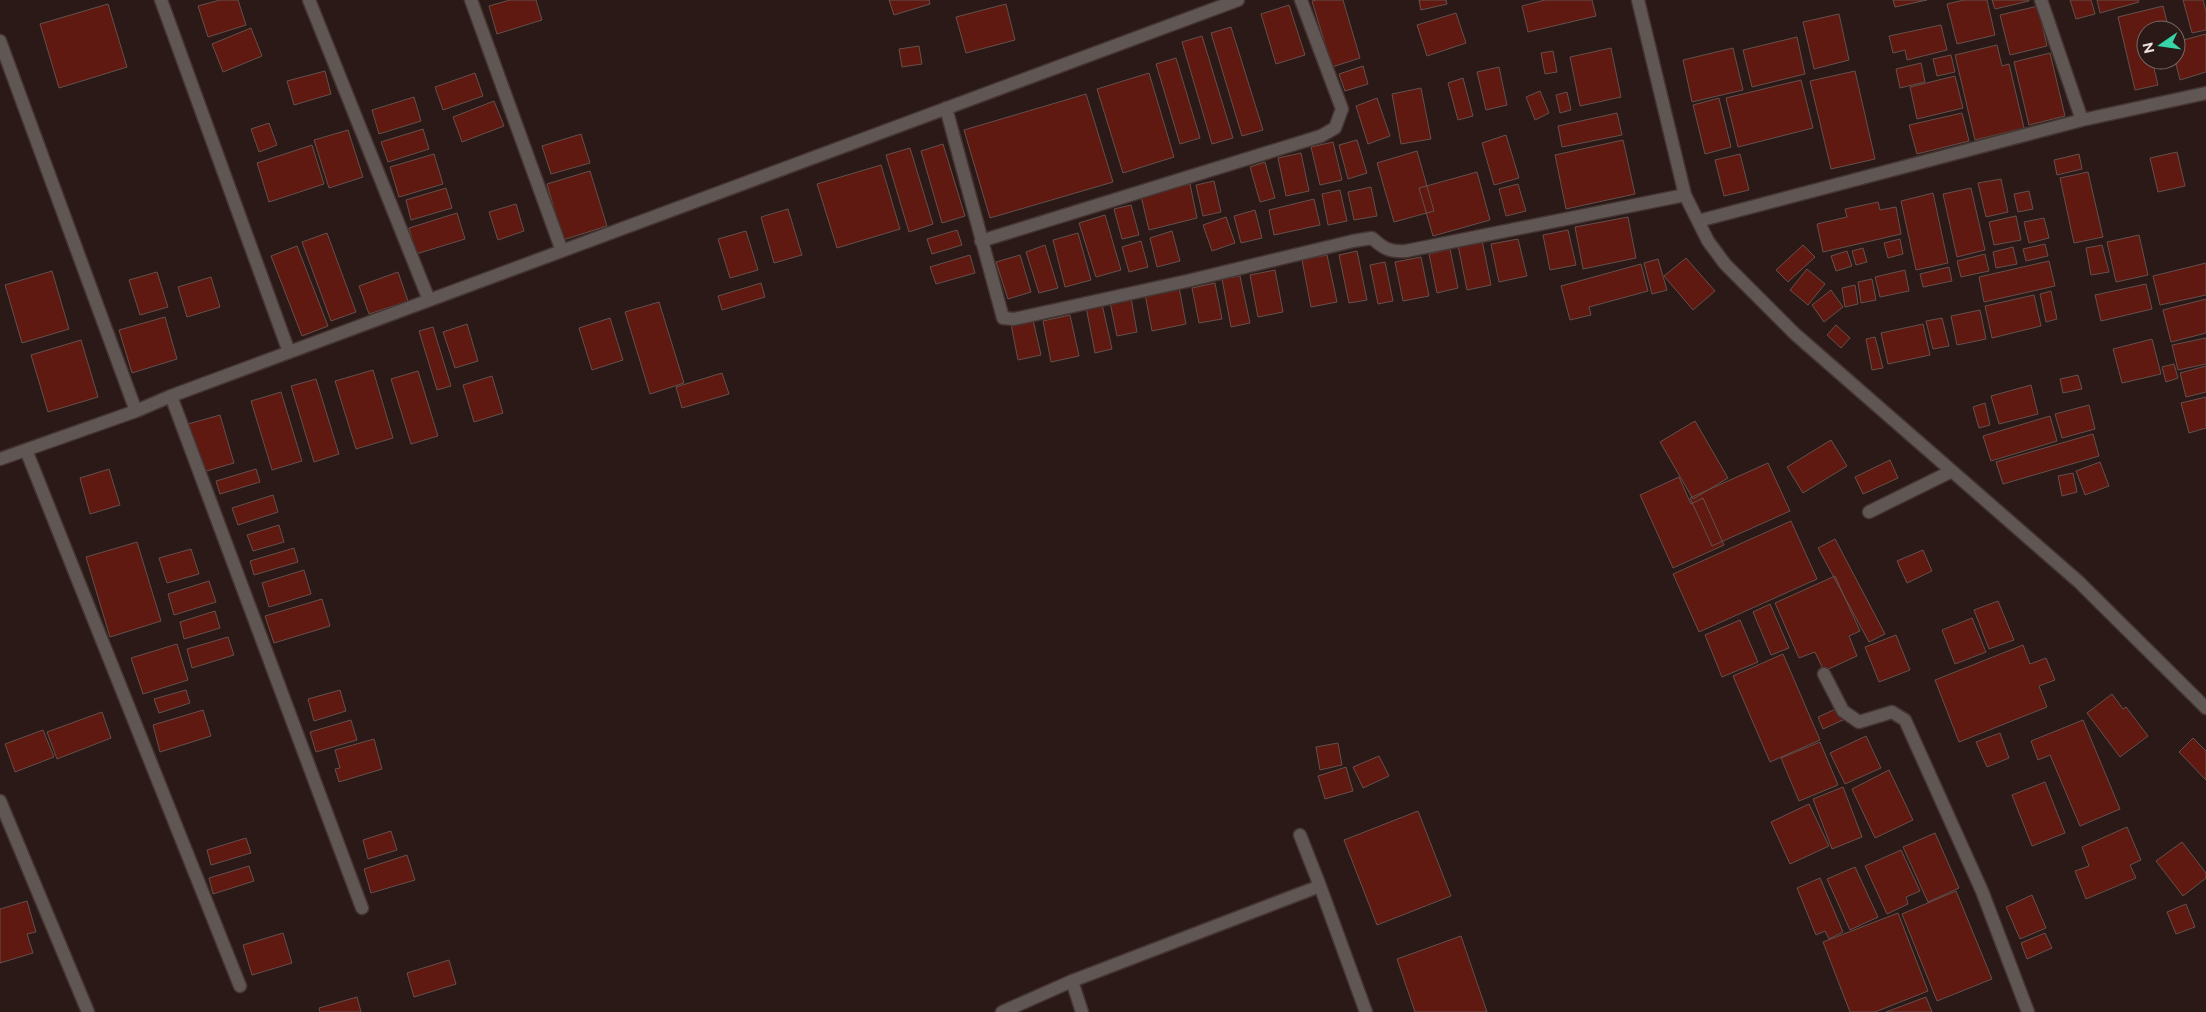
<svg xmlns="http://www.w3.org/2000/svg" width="2206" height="1012" viewBox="0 0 2206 1012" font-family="Raleway,sans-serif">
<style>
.building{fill:#5f1911;stroke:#64504c}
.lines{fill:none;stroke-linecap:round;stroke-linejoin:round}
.minor-casing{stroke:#453532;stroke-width:15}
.minor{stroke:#605755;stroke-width:12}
</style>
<rect width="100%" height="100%" fill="#2a1916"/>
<path class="building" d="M220 0H238L246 25 208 37 198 6Z
M510 0H536L542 20 497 34 489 6Z
M889 0H929L930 4 894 15Z
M1316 0H1343L1360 58 1332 67 1312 1Z
M1419 0H1446L1447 4 1421 10Z
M1545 0H1592L1596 16 1528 32 1522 6Z
M1893 0H1927L1895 7Z
M1964 0H1987L1995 35 1957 44 1947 4Z
M1992 0H2029V1L1995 9Z
M2070 0H2091L2095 14 2076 19Z
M2097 0H2138L2139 2 2100 13Z
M2183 0H2203L2206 11V30L2192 33Z
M108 4 127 67 59 88 40 24Z
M1006 4 1015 40 966 53 956 17Z
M1289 5 1305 55 1276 64 1261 14Z
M2038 6 2047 46 2010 55 2000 15Z
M2163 6 2169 30H2146V60H2152L2158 85 2135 90 2118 17Z
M1456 13 1466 43 1427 56 1417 25Z
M1839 14 1849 60 1814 69 1803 22Z
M1941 25 1947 50 1907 60 1905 50 1893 53 1889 36Z
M1231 27 1263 130 1242 136 1211 33Z
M251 28 262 56 223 72 212 44Z
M2206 34V72L2180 80 2175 60 2176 42Z
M1202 36 1233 138 1212 144 1182 42Z
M1797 37 1805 74 1752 87 1743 50Z
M1997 45 2002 66 2009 64 2024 128 1975 140 1955 55Z
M919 46 922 64 902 67 899 49Z
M1611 48 1621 97 1580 106 1570 57Z
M1733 48 1743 90 1692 102 1683 60Z
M1553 51 1557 72 1545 74 1541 53Z
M2050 53 2065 116 2029 125 2014 62Z
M1951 55 1955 72 1937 76 1933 59Z
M1176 58 1200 138 1180 144 1156 64Z
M1921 63 1925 82 1900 88 1896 69Z
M1363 66 1368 84 1345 91 1339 74Z
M1499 67 1507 105 1486 110 1477 72Z
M325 71 331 94 294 105 287 81Z
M1855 71 1875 159 1831 169 1810 81Z
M475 73 483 96 443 110 435 87Z
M1149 73 1174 157 1123 173 1097 89Z
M1955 76 1963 108 1917 119 1910 87Z
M1463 78 1473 116 1458 120 1448 83Z
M1801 80 1813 128 1738 147 1726 98Z
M1421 88 1431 139 1401 144 1392 94Z
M1540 91 1549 113 1535 120 1526 97Z
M1567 92 1571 110 1560 113 1556 95Z
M1086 94 1113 182 990 218 964 130Z
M414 97 421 121 379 134 372 110Z
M1377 98 1390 136 1368 144 1356 106Z
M1719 98 1731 147 1705 154 1693 105Z
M494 101 504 126 462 142 453 117Z
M1617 113 1622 135 1562 147 1558 126Z
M1962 113 1969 141 1917 154 1909 125Z
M269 123 277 145 259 152 251 129Z
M423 129 429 149 388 162 381 142Z
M348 130 363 177 329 188 314 140Z
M581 134 590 163 551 174 542 146Z
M1506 135 1519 178 1494 185 1482 143Z
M1357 140 1367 173 1348 179 1339 145Z
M1623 140 1635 194 1566 209 1555 155Z
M1333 142 1342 180 1320 185 1311 147Z
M943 144 965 216 942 223 921 151Z
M312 145 324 184 269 202 257 163Z
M910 148 933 224 909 232 886 155Z
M1417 151 1434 211 1394 222 1377 163Z
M2177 152 2185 186 2158 192 2150 158Z
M1301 153 1309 191 1286 196 1278 158Z
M434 154 443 184 399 197 390 167Z
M1740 154 1749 190 1724 196 1715 160Z
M2079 154 2082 169 2057 175 2054 160Z
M1265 162 1275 198 1260 202 1250 167Z
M881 165 900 229 837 248 817 184Z
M590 171 607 226 563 240 547 184Z
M1477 172 1490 220 1433 236 1419 188Z
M2088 172 2103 237 2074 243 2060 178Z
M2001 179 2008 212 1986 217 1978 183Z
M1214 181 1221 212 1203 216 1196 185Z
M1190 184 1197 218 1149 230 1141 196Z
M1518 184 1526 211 1506 216 1499 189Z
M1371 187 1377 216 1354 220 1348 192Z
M446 188 452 208 411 220 406 200Z
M1971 188 1985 250 1957 257 1943 194Z
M1340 190 1347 221 1328 225 1322 194Z
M2029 191 2033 209 2018 212 2014 194Z
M1933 193 1948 263 1916 270 1901 201Z
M1314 199 1320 225 1274 235 1269 210Z
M1878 202 1880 210 1896 207 1901 234 1823 252 1817 224 1847 217 1845 209Z
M516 204 524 231 498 240 489 212Z
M1131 205 1139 235 1122 239 1114 209Z
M788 209 802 255 774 263 761 217Z
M1255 210 1262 238 1241 243 1234 216Z
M457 213 465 239 416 254 409 228Z
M1105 215 1121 270 1096 277 1079 223Z
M2016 216 2021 240 1994 245 1989 222Z
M1226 217 1235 243 1212 251 1203 225Z
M1628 217 1636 258 1583 269 1575 227Z
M2044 218 2049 238 2029 243 2024 222Z
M957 230 962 245 932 254 927 239Z
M1568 230 1576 265 1550 270 1543 235Z
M746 231 758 270 730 278 718 239Z
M1172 231 1180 261 1157 267 1150 238Z
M327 233 356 312 331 321 302 242Z
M1078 233 1091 280 1065 287 1053 240Z
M2139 235 2148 275 2116 282 2107 242Z
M1518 239 1527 276 1499 282 1491 244Z
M1900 239 1903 254 1888 258 1884 243Z
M1482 240 1491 285 1467 290 1458 245Z
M1141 241 1148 267 1129 272 1122 247Z
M2045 244 2048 256 2026 261 2023 249Z
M1045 245 1058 288 1039 293 1026 252Z
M1803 245 1815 257 1788 282 1776 270Z
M2102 245 2109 272 2091 275 2086 248Z
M297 246 328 326 302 336 271 256Z
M2013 247 2017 264 1996 268 1993 252Z
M1863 248 1867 262 1856 265 1852 251Z
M1450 249 1458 288 1437 293 1429 254Z
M1357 251 1367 300 1349 303 1339 255Z
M1847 251 1852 266 1836 271 1831 256Z
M1985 254 1989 271 1961 277 1957 261Z
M970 255 975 273 936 284 930 267Z
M1020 255 1031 292 1008 299 996 262Z
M1327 255 1337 302 1311 307 1302 260Z
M1421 257 1429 296 1403 301 1395 262Z
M1686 258 1715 291 1693 310 1664 276Z
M1658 259 1667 290 1652 294 1644 263Z
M2049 261 2055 286 1984 302 1979 277Z
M1385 262 1393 301 1378 304 1370 265Z
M2206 263V295L2160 305 2153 276Z
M1641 264 1648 291 1589 307 1591 315 1570 320 1561 286Z
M1949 267 1952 281 1923 287 1920 274Z
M1807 269 1825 284 1808 305 1790 290Z
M1275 270 1283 312 1258 317 1250 275Z
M1905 270 1909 291 1880 297 1875 277Z
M52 271 69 329 22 343 5 285Z
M157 272 168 307 140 315 129 280Z
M398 272 408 301 369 314 359 286Z
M1240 276 1250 323 1231 327 1222 279Z
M211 277 220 307 187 317 178 287Z
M1872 279 1876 300 1861 303 1858 282Z
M761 283 765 297 722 310 718 296Z
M1215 283 1222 319 1199 323 1192 288Z
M2146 284 2152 309 2101 321 2095 295Z
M1855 285 1858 304 1845 307 1842 288Z
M1179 287 1186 324 1152 331 1145 294Z
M1831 290 1843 307 1824 322 1812 305Z
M2051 291 2057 319 2046 322 2040 294Z
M2034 295 2041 326 1992 338 1985 306Z
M1131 298 1137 332 1117 336 1110 302Z
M2206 299V333L2171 342 2163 310Z
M659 302 684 383 650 394 625 312Z
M1102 304 1112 349 1095 353 1086 307Z
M1980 310 1986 339 1957 345 1951 316Z
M1070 315 1079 356 1051 362 1043 321Z
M165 317 177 359 132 373 119 330Z
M610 318 623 360 592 370 579 328Z
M1942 318 1949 346 1933 349 1926 321Z
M1033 320 1041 355 1018 360 1011 324Z
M467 324 478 361 455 368 443 332Z
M1923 324 1930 355 1888 364 1881 333Z
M1836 325 1850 338 1841 348 1827 335Z
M433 327 451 386 437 390 419 331Z
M1875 337 1883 368 1872 370 1866 339Z
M2206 338V364L2178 370 2172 345Z
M2152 339 2161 374 2122 383 2113 349Z
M81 340 98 397 48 412 31 355Z
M2174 364 2178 378 2166 382 2162 367Z
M2206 366V392L2186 397 2180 373Z
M373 370 393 438 356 449 335 381Z
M418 371 438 436 411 444 391 379Z
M722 373 729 394 682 408 676 387Z
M2078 375 2082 389 2063 393 2060 379Z
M492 376 503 413 474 422 463 385Z
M316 379 339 454 314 462 291 386Z
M2031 385 2038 414 1999 424 1991 396Z
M281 392 302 461 272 470 251 401Z
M2206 397V428L2189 433 2181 403Z
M1985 403 1990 425 1979 428 1973 407Z
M2089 405 2095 429 2062 438 2055 414Z
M220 415 234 463 203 472 188 424Z
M2050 416 2057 441 1991 461 1983 436Z
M1695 421 1728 478 1693 499 1660 442Z
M2093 434 2099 456 2003 484 1996 462Z
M1831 440 1847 466 1803 493 1787 467Z
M1890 460 1898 478 1863 494 1855 477Z
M2100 462 2109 486 2085 495 2076 471Z
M1768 463 1790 511 1712 546 1690 498Z
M109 469 120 505 90 514 80 478Z
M256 469 260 482 220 494 216 481Z
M2073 473 2077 492 2062 496 2058 476Z
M1679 477 1691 504 1703 498 1724 545 1673 568 1640 495Z
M273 495 278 512 238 525 232 508Z
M1791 521 1817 579 1699 632 1673 574Z
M279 525 284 542 253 551 247 535Z
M1835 539 1885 634 1869 642 1818 548Z
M137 542 161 621 110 637 86 557Z
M294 548 298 562 254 575 250 561Z
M191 549 199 574 167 583 159 558Z
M1923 550 1932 571 1907 583 1897 561Z
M304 570 311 594 269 607 262 583Z
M1835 576 1860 631 1849 636 1857 656 1824 671 1815 652 1799 658 1775 603Z
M209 581 216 602 174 615 168 594Z
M322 599 330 626 274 643 265 616Z
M1998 601 2014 640 1989 649 1974 610Z
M1770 604 1789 648 1771 655 1753 612Z
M215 611 220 628 184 639 180 622Z
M1972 618 1986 652 1955 664 1942 630Z
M1740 620 1758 662 1722 677 1705 635Z
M1896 635 1910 670 1879 682 1865 647Z
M228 637 234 655 192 668 187 649Z
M177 644 188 680 143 694 131 658Z
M2023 645 2030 664 2046 658 2055 680 2039 686 2047 707 1959 742 1935 680Z
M1783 654 1820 740 1770 762 1733 676Z
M186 690 190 703 159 713 154 699Z
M340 690 346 711 314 721 308 699Z
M2112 694 2123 709 2126 707 2148 736 2120 757 2087 713Z
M1838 708 1843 720 1823 729 1818 717Z
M203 710 211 736 160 752 153 725Z
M102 712 111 738 57 759 47 732Z
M351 720 357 740 316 752 310 732Z
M2083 720 2120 809 2080 826 2050 755 2038 760 2031 741Z
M43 730 54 757 15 772 5 744Z
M2000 733 2009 758 1987 767 1976 742Z
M1866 736 1881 768 1845 784 1830 753Z
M2193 738 2206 751V780L2179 752Z
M374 739 382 769 339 782 335 769 340 768 335 750Z
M1820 742 1838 785 1799 801 1781 758Z
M1338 743 1342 765 1320 770 1316 747Z
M1379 756 1389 776 1363 788 1353 767Z
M1346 767 1353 791 1325 799 1318 776Z
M1889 770 1913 820 1875 838 1852 789Z
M2045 782 2065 833 2032 846 2012 795Z
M1843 787 1862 837 1832 849 1813 799Z
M1809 804 1829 846 1790 864 1771 822Z
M1418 811 1451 896 1377 925 1344 840Z
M2127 827 2141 860 2130 865 2136 878 2086 899 2075 871 2089 866 2082 847Z
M391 831 397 850 368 859 363 840Z
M1935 833 1959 888 1928 902 1903 847Z
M246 838 251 853 211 865 207 850Z
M2182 842 2206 873V878L2183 896 2156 861Z
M1901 850 1920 891 1906 897 1908 904 1887 914 1865 866Z
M407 855 415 880 371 893 364 869Z
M249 866 254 881 213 894 209 878Z
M1855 867 1878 917 1850 930 1827 879Z
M1820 878 1843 932 1829 939 1825 931 1816 935 1797 888Z
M1956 891 1992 979 1937 1001 1902 914Z
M2032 895 2046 928 2020 939 2006 907Z
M27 901 36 932 27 934 33 953 0 963V909Z
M2186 904 2195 927 2176 934 2167 912Z
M1898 913 1928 991 1875 1012H1850L1823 942Z
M283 933 292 963 252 975 243 945Z
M2045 933 2052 948 2027 959 2021 943Z
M1461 936 1487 1012H1415L1397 959Z
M449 960 456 984 414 997 407 973Z
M357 997 361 1012H320L319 1008Z
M1926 997 1932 1012H1886Z"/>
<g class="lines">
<g class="minor-casing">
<path id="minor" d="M161 0 289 352
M309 0 429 300
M471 0 562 251
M1638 0 1685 195 1708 241 1725 264 1795 334 2079 582 2206 708
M2041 0 2082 120
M0 41 136 411
M946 108 1003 318 1014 319 1187 281 1353 241 1372 238C1384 249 1390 252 1406 251L1685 195
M1698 221 2082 120 2206 93
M981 241 1321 136 1335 128 1342 109 1301 0
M171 396 362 908
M26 450 240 986
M0 459 136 411 171 396 1238 0
M1869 512 1952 471
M1824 674 1843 711 1859 722 1892 712 1905 720 1982 891 2028 1012
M0 801 88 1012
M1300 835 1320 886
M1072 981 1082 1012
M1002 1012 1072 981 1320 886 1366 1012"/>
</g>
<use href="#minor" class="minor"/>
</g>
<g transform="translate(2161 45) rotate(257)"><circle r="24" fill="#2a1916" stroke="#786966"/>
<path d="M0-4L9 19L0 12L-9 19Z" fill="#36d4a7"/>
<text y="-8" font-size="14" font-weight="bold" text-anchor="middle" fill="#eee2df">N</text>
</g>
</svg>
